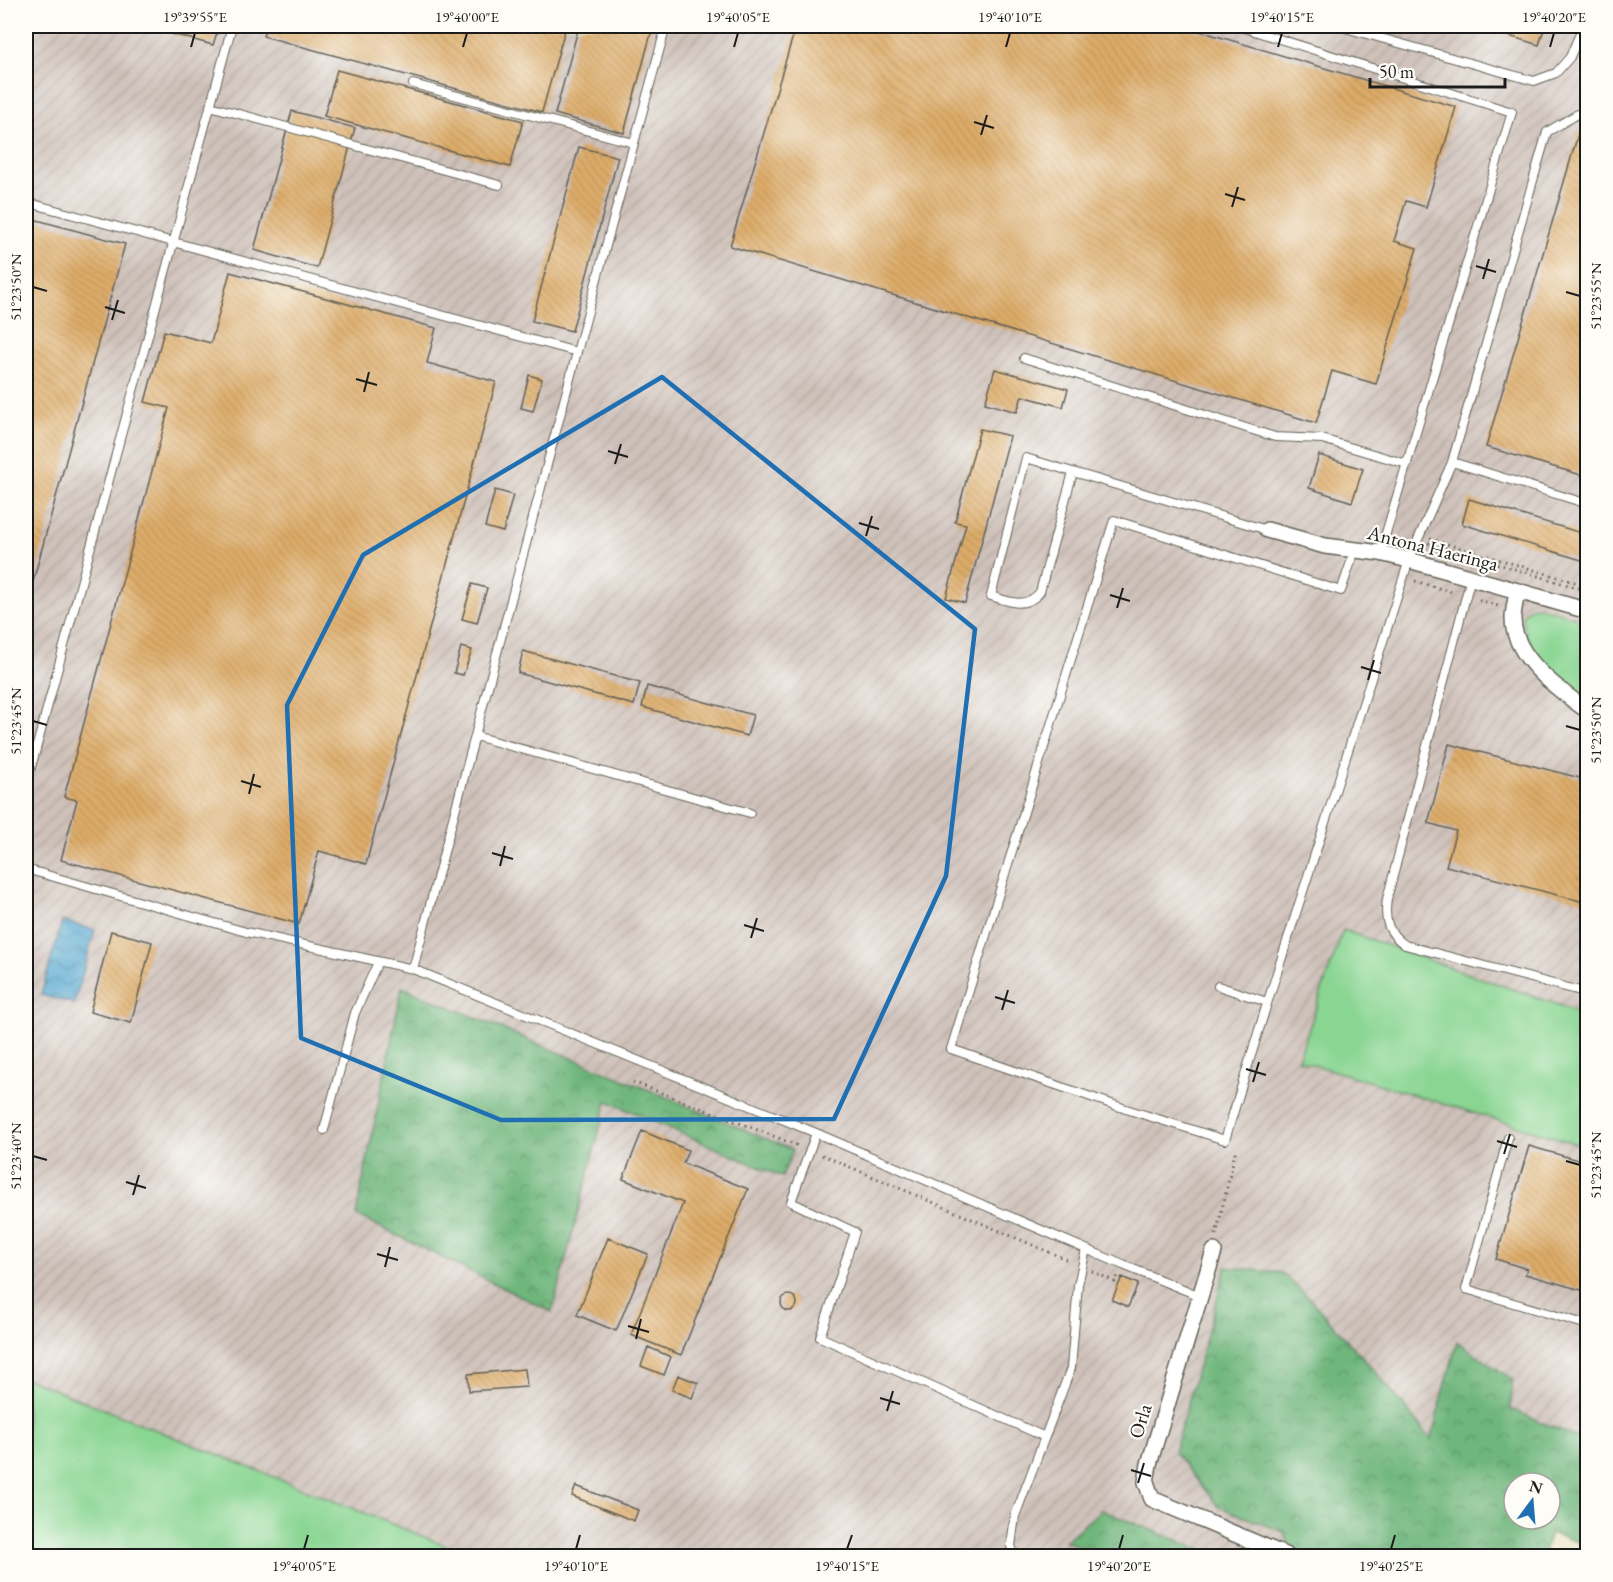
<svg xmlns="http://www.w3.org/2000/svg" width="1613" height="1582" viewBox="0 0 1613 1582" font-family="'EB Garamond',serif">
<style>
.industrial{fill:url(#industrial-furrows);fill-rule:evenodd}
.grass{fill:#89d592;stroke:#527857;stroke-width:1.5}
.forest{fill:url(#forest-crowns);stroke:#45694c;stroke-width:1.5;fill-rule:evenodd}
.water{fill:url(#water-waves);stroke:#386276;stroke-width:1.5}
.building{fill:url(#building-back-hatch)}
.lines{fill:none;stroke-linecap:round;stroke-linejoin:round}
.lane-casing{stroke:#646155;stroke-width:10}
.street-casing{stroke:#646155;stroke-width:18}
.path{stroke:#646155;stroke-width:3;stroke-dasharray:1.5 4.5;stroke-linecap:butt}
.lane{stroke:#fff;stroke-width:8}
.street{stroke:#fff;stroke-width:15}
.marked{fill:none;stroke:#1f6fb2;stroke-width:4.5;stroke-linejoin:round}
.ticks{fill:none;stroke:#1c1c1c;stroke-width:2}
.labels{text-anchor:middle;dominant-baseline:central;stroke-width:4.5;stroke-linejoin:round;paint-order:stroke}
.street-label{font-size:20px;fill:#1c1c1c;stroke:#fdfcf7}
.neatline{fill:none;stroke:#1c1c1c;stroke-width:2}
.ticks-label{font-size:15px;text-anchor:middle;fill:#1c1c1c}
</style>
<defs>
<pattern id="industrial-furrows" width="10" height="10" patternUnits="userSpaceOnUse" patternTransform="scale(1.5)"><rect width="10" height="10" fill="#cec1ba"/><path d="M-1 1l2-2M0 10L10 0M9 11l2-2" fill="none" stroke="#b0a59f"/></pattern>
<pattern id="forest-crowns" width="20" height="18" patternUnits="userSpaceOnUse" patternTransform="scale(1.5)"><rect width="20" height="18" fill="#6eb67c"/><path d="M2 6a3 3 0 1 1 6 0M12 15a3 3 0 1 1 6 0" fill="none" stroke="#5a9365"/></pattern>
<pattern id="water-waves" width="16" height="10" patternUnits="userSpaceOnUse" patternTransform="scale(1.5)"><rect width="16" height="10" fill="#55a7d0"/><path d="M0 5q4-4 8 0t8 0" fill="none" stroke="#4687a8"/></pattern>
<pattern id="building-back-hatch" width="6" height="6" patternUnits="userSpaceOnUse" patternTransform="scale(1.5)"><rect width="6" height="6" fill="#ddac69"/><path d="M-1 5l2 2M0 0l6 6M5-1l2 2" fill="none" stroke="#bd935a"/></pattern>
</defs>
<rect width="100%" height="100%" fill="#fdfcf7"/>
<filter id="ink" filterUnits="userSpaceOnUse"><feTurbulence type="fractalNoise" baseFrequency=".0167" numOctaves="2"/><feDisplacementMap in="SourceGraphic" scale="12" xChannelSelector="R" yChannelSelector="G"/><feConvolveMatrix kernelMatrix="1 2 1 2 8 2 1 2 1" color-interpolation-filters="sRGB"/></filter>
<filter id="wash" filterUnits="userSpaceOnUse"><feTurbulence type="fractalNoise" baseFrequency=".008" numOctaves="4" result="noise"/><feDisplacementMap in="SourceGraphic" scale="24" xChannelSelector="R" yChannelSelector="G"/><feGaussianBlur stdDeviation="1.35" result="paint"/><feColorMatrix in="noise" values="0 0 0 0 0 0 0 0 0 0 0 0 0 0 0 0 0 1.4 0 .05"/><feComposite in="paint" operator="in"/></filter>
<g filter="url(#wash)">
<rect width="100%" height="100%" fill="#ebe1c0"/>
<path class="industrial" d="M26 26H1587V1015L1343 930 1298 1059 1587 1147V1545L1551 1533 1543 1556H472L26 1378ZM1514 1483H1550V1519H1514Z"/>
<path class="grass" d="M1537 606 1587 621V700C1561 680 1524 654 1522 616L1528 609Z
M1343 930 1587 1015V1147L1298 1060Z
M26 1378 472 1556H26Z"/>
<path class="forest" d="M402 987 793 1150 782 1177 607 1101 552 1312 356 1215Z
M1226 1267 1282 1273 1309 1298 1381 1378 1431 1439 1457 1342 1512 1379 1511 1409 1575 1437 1587 1440V1545L1550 1533 1543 1556H1307L1291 1550 1284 1532 1219 1507 1174 1452ZM1514 1483H1550V1519H1514Z
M1101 1510 1217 1556H1103L1065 1541Z"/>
<path class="water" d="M62 921 95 930 74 1004 41 995Z"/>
<g id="blocks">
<path class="building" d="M143 26H219L213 45Z
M266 26H566L542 112 263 36Z
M579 26H653L624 133 555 114Z
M796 26H1183L1456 107 1426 207 1406 201 1394 241 1417 248 1376 384 1332 371 1316 423 730 246Z
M1477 26H1545L1539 45Z
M337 70 523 121 510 167 324 116Z
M292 111 355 128 317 268 254 250Z
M1579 131 1588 134V477L1486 447Z
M579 147 618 157 572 331 532 321Z
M26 217 125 244 26 607Z
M230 272 436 328 427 363 496 382 366 864 319 851 299 924 61 860 77 800 64 797 169 408 145 402 164 331 211 343Z
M995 369 1068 389 1063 407 1022 396 1017 412 985 403Z
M529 375 542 379 533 411 521 408Z
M980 429 1010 436 965 603 946 598 966 524 955 522Z
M1319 455 1363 469 1352 502 1309 488Z
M495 490 513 495 503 532 485 527Z
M1469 499 1588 535V562L1462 524Z
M472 584 487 588 477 623 462 619Z
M461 647 472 650 463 675 454 673Z
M523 651 640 683 634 705 518 673Z
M647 686 753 715 747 736 642 707Z
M1449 744 1588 780V903L1446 866 1456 831 1428 823Z
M111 931 152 942 131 1023 90 1012Z
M642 1131 688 1150 683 1163 748 1189 681 1355 631 1335 683 1203 623 1179Z
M1529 1146 1588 1163V1292L1525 1274 1527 1269 1496 1259Z
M608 1238 648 1254 616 1331 577 1315Z
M1122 1277 1138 1284 1128 1307 1112 1300Z
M781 1303a8 8 0 1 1 16 0a8 8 0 1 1-16 0Z
M648 1347 671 1357 664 1375 641 1366Z
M525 1369 527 1387 469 1391 468 1374Z
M678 1375 698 1383 692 1398 672 1390Z
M576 1486 638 1510 634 1521 572 1496Z"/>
</g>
</g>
<g filter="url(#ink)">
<use href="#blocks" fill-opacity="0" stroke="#646155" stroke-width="1.5"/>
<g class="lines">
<g class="lane-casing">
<path id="lane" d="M1238 26 1512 112 1380 553
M1338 26 1534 81 1556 73 1570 57 1583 26
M413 84 634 143
M210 106 499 185
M26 202 577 352 413 969 246 932 26 869
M577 352 666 26
M1024 358 1275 437 1322 439 1407 464
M1452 462 1588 504
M1073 472 1040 592C1027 609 1009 602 991 596L1026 458 1267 530
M1355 550 1341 591 1114 520 951 1049 1126 1109 1225 1140 1266 1007 1409 560 1452 462 1547 132 1588 108
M1471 577 1387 899C1384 920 1387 932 1405 945L1588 993
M475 736 750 813
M26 786 232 26
M413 969 816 1133 1123 1265 1200 1296
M1218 986 1267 1002
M324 1130 355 1013 378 962
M816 1133 791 1202 855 1232 820 1337 1045 1437
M1508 1138 1466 1289 1588 1325
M1015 1556 1011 1546 1015 1516 1071 1368 1078 1285 1086 1249"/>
</g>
<g class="street-casing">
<path id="street" d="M1267 530 1325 546 1380 553 1409 560 1588 611
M1517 591C1516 600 1513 610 1513 619 1513 657 1560 691 1588 711
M1214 1251 1149 1464 1146 1482 1152 1499 1287 1556"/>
</g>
<path class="path" d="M1430 539 1588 586
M1428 543 1588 591
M1415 581 1455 593
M1479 600 1498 606
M633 1082 799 1146
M822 1155 1070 1261
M1216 1235 1235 1153 1232 1148
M1092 1271 1115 1282 1118 1275"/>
<use href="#lane" class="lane"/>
<use href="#street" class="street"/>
</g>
</g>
<path class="marked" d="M662 377 975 629 946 876 834 1119 501 1120 301 1038 287 705 363 555Z"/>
<path class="ticks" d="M191 47 195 33M463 47 467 33M734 47 738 33M1006 47 1010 33M1278 47 1282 33M1550 47 1554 33M974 122 994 128M981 135 987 115M1225 194 1245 200M1232 207 1238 187M1476 266 1496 272M1483 279 1489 259M33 287 47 291M1566 292 1580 296M105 307 125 313M112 320 118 300M356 379 377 385M364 392 369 372M608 451 628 457M615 464 621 444M859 523 879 529M866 536 872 516M1110 595 1130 601M1117 608 1123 588M1361 667 1381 673M1368 680 1374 660M33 721 47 725M1566 726 1580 730M241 781 261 787M249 794 254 774M492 853 513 859M500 866 505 846M744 925 764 931M751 938 757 918M995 997 1015 1003M1002 1010 1008 990M1246 1069 1266 1075M1253 1082 1259 1062M1497 1141 1517 1147M1504 1154 1510 1134M33 1156 47 1160M1566 1161 1580 1165M126 1182 146 1188M133 1195 139 1175M377 1254 398 1260M385 1267 390 1247M628 1326 649 1332M636 1339 641 1319M880 1398 900 1404M887 1411 893 1391M1131 1470 1151 1476M1138 1483 1144 1463M304 1549 308 1535M576 1549 580 1535M847 1549 852 1535M1119 1549 1123 1535M1391 1549 1395 1535"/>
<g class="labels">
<g class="street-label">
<text transform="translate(1433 548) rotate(14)">Antona Haeringa</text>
<text transform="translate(1140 1421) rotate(-73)">Orla</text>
</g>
</g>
<rect width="1613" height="1582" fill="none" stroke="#fdfcf7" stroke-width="66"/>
<g transform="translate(1532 1501) rotate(16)"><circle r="28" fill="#fdfcf7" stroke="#a3a29f" stroke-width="1.5"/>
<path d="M0-4.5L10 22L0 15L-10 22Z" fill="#1f6fb2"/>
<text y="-9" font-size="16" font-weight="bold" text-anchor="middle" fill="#1c1c1c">N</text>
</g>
<path d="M1370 78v9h135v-9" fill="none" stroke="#1c1c1c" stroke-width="3"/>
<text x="1379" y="78" font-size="18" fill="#1c1c1c" stroke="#fdfcf7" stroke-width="4.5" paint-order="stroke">50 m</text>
<rect x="33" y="33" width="1547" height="1516" class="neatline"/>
<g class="ticks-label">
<text x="195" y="22">19°39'55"E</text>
<text x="467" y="22">19°40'00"E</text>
<text x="738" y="22">19°40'05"E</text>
<text x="1010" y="22">19°40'10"E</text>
<text x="1282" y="22">19°40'15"E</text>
<text x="1554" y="22">19°40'20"E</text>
<text transform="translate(16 287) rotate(-90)" y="5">51°23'50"N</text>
<text transform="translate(1596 296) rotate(-90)" y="5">51°23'55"N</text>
<text transform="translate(16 721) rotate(-90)" y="5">51°23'45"N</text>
<text transform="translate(1596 730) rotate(-90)" y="5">51°23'50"N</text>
<text transform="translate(16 1156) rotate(-90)" y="5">51°23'40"N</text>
<text transform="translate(1596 1165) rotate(-90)" y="5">51°23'45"N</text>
<text x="304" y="1571">19°40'05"E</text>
<text x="576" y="1571">19°40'10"E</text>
<text x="847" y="1571">19°40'15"E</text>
<text x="1119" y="1571">19°40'20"E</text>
<text x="1391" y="1571">19°40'25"E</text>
</g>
</svg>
